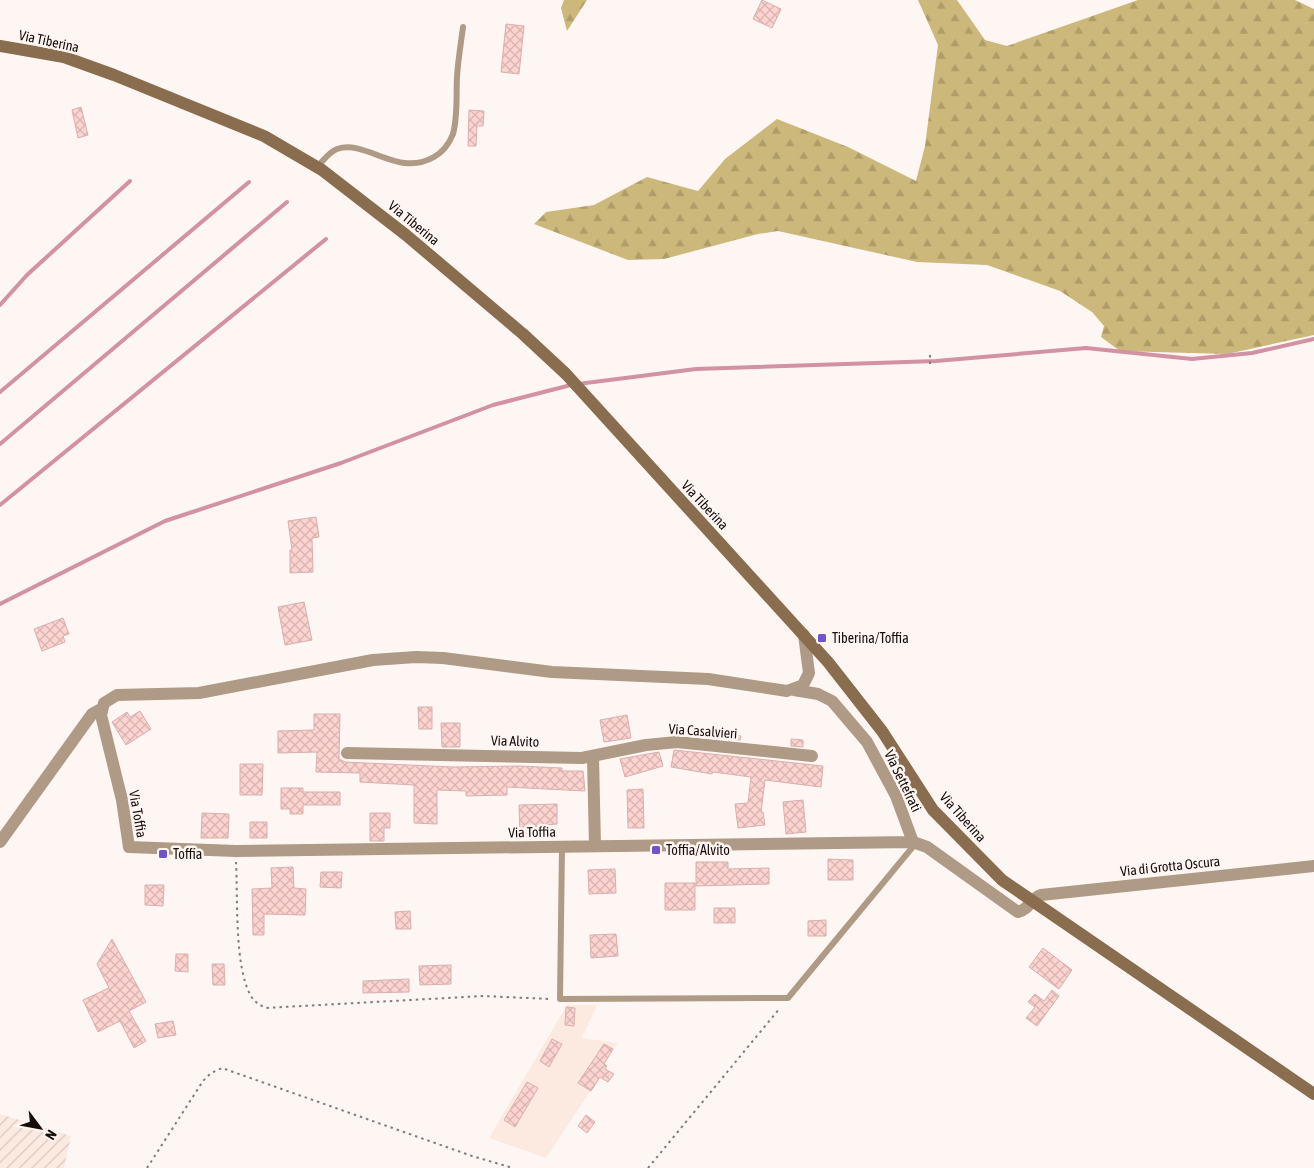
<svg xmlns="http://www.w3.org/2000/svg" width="1314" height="1168" viewBox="0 0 1314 1168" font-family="'Asap Condensed',sans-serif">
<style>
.built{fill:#fceae1}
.industrial{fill:url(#industrial-furrows)}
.forest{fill:url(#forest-firs)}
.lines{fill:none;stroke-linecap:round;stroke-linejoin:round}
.stream{stroke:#d391a4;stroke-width:4}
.building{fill:url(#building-cross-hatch);stroke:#d8b0ad}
.path{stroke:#847a76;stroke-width:2;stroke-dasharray:2.5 4;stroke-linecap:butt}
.lane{stroke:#ae9a85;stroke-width:6}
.street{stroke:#ae9a85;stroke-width:12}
.secondary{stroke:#896d4e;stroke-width:12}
.poi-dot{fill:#7452cb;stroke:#fef6f3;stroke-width:2}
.labels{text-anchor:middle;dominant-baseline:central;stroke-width:5;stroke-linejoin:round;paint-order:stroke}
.street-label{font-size:14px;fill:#190d08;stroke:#fef6f3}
.poi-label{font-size:14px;fill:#190d08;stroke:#fef6f3;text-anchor:start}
</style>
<defs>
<pattern id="industrial-furrows" width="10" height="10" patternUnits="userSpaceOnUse" patternTransform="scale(1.25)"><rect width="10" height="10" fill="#fceae1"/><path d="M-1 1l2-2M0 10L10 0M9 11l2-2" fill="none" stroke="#d7c8c0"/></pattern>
<pattern id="forest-firs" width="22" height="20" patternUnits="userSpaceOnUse" patternTransform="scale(1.25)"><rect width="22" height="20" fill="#ccb87a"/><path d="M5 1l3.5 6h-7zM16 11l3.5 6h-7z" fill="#af9d68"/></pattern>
<pattern id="building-cross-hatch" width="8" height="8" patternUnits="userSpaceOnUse" patternTransform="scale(1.25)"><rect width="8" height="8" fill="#fdd3d0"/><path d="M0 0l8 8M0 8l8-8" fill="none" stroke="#d8b4b1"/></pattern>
</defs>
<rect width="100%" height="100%" fill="#fef6f3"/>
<path class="built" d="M567 1005H597L582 1038 618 1043 604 1063 607 1066 546 1158 489 1138Z"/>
<path class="industrial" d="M0 1114 71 1136 64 1168H0Z"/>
<path class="forest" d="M564 0H587L567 31 561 8Z
M918 0H957L985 40 1007 46 1138 0H1295L1314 9V335L1227 354 1120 351 1101 337 1104 326 1092 312 1060 291 987 265 917 262 778 231 758 234 664 259 628 260 534 224 546 212 594 205 647 177 698 191 725 159 777 119 848 147 916 181 925 146 938 45Z"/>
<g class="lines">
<path class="stream" d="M0 305 27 275 130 181
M578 384 696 369 936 361 1086 348 1192 359 1252 353 1314 339
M0 392 249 182
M0 444 287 202
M0 505 326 239
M0 604 165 521 341 463 493 405 571 385"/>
</g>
<path class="building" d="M762 0 781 9 772 28 753 19Z
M506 24 524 26 519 74 501 72Z
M81 107 88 135 78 138 72 110Z
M469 110 484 111 483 126H477L476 146H468Z
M316 517 319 537 312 538 313 572 290 573V550H292L288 521Z
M304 602 312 640 285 645 278 607Z
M63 618 69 634 63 636 65 642 42 651 34 629Z
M418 707H432V729H419Z
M140 711 151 729 126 745 112 722 127 712 130 717Z
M314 714H340L339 759 345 762 453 767 519 766 562 768V771H583L585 791 507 787V795L466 796V791L437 790V824L414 823V785L360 782V773L316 772 317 752 278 753V731L314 730Z
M627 715 631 738 604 742 600 720Z
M441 723H460V747H442Z
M726 733 741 736 740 740 725 739Z
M791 739 803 740V747L791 746Z
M674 750 823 766 821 787 765 780 761 812H763L765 825 738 828 735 804 748 803 751 777 713 772 712 774 671 767Z
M659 752 663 766 625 777 620 759Z
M240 764H263L262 795H240Z
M281 788H303V792H340V805H303V814H290V809H281Z
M643 789 644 828H628L627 790Z
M803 800 806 832 786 834 783 802Z
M557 804V824L543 825V836L520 837 519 805Z
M202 813 229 814 228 838H201Z
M370 813H390V828H384V841H370Z
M250 822H267V838H250Z
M828 859 853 860V880H828Z
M696 862H728V869L769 868V884L696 886Z
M293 867 294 888 306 889 305 915 264 914V935H253L252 889 272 888 271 868Z
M615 869 616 893 589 894 588 870Z
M321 872H342L341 888 320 887Z
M665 883H695V910H665Z
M145 885H164L163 906 145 905Z
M714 908H735V923H714Z
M410 911 411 929H396L395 912Z
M826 920V936H808V921Z
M616 934 618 956 591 958 590 935Z
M112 939 146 1002 129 1011 146 1041 134 1048 120 1021 98 1032 83 1000 109 988 97 964Z
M1043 948 1072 970 1059 989 1029 967Z
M176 954H188V972L175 971Z
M212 964H224L225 985H213Z
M451 965V984L420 985 419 966Z
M409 979V992L363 993V981Z
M1052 990 1059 996 1037 1026 1026 1018 1035 1007 1028 1002 1035 994 1044 1001Z
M566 1007 575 1008 574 1026 565 1025Z
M173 1021 176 1035 158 1038 155 1024Z
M552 1039 562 1044 549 1067 540 1061Z
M604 1044 613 1049 604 1064 607 1066 605 1069 614 1074 608 1082 600 1077 591 1091 578 1083Z
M527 1082 538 1088 515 1127 504 1120Z
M586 1115 595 1122 587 1133 578 1126Z"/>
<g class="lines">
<path class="path" d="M930 355V368
M236 862C238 897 234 967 251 996 254 1002 259 1004 265 1008L483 996 550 999
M147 1168 203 1081 211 1073 222 1068 472 1156 513 1168
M648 1168 780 1008"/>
<path class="lane" d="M317 167C323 161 329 152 337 149 367 139 397 178 434 157 443 152 449 144 453 134 458 116 456 95 457 77 458 60 461 43 463 27
M562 847 560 999 788 998 916 843"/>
<path class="street" d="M804 635 809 673 803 685 787 691 708 679 552 672 443 658 416 657 373 660 199 693 117 695 104 703 101 715 122 800 129 847 236 851 913 842 927 847 1018 912C1029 910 1031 898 1041 895L1314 866
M794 690 818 694 832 701 867 742 896 796 913 842
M347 753 582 758 646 745 677 742 812 756
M593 757 595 846
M0 842 92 714 101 709"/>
<path class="secondary" d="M0 46 64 57 114 75 264 136 322 170 406 235 523 334 566 374 828 662 882 731 933 810 1002 880 1314 1094"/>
</g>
<g class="poi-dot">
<rect x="817" y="633" width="10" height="10" rx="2.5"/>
<rect x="651" y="845" width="10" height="10" rx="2.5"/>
<rect x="158" y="849" width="10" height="10" rx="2.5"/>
</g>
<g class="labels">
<g class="street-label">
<text transform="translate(49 41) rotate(12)">Via Tiberina</text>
<text transform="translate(414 223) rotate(39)">Via Tiberina</text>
<text transform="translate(705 505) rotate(47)">Via Tiberina</text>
<text transform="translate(703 731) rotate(4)">Via Casalvieri</text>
<text transform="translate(515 741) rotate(2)">Via Alvito</text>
<text transform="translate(903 781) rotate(64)">Via Settefrati</text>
<text transform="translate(138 814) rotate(80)">Via Toffia</text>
<text transform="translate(963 817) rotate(48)">Via Tiberina</text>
<text transform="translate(532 832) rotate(-1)">Via Toffia</text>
<text transform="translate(1170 866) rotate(-6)">Via di Grotta Oscura</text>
</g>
<g class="poi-label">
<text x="832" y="638">Tiberina/Toffia</text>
<text x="666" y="850">Toffia/Alvito</text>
<text x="173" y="854">Toffia</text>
</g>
</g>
<g transform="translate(40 1128) rotate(122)" stroke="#fef6f3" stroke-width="4" paint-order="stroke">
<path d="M0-4L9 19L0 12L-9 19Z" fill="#190d08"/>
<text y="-8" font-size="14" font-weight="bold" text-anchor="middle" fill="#190d08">N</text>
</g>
</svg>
